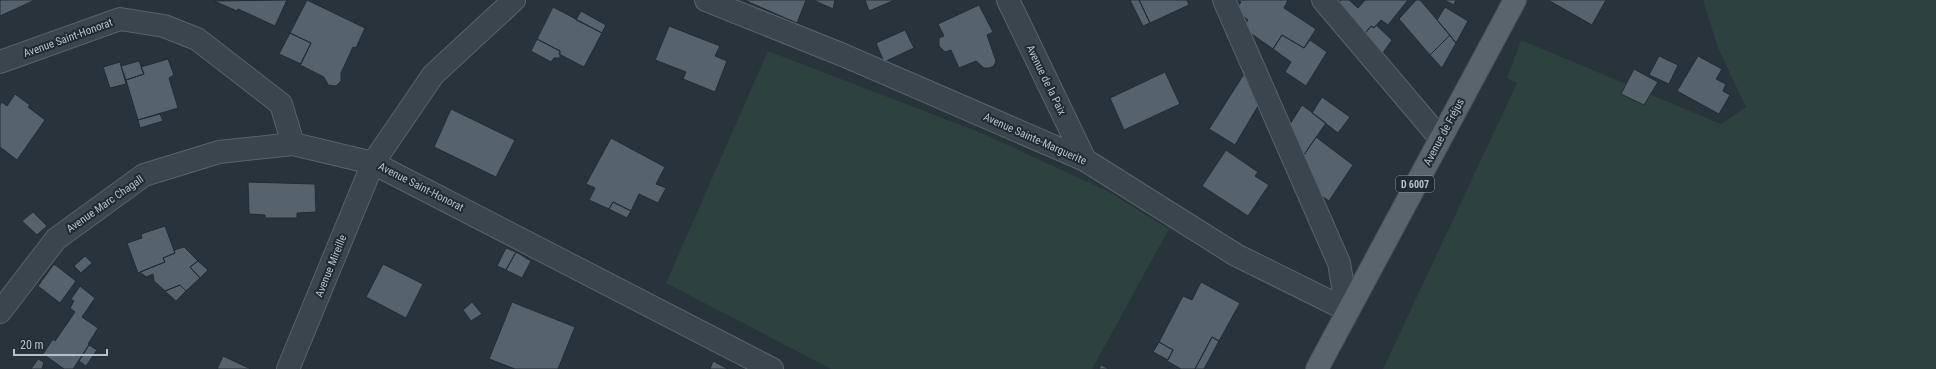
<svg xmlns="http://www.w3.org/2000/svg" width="1936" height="369" viewBox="0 0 1936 369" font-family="'Roboto Condensed',sans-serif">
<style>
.green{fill:#2d413f}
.building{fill:#56626c;stroke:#222c34}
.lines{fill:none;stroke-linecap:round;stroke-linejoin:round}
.street-casing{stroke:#59636b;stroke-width:24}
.primary-casing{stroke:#444e56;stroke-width:24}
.street{stroke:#3b454d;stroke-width:22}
.primary{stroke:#5a646c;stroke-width:22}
.labels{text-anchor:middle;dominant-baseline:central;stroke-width:4;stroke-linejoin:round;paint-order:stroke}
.shield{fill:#202a32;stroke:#8a939b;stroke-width:1}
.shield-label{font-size:10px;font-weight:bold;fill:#b7c0c8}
.street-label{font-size:11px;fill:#b7c0c8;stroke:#202a32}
</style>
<rect width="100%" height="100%" fill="#28333c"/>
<path class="green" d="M1703 0H1936V369H1383L1517 83 1507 78 1521 40 1721 124 1746 107 1718 48Z
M768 51 984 134 1109 192 1169 229 1092 369H831L666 283Z"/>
<path class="building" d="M0 0H35L0 16Z
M287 0 275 26 238 9 237 11 214 1Z
M307 0 365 28 356 48 353 47 341 73V81L336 86 328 85 324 77 300 65 311 43 290 33Z
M744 0H806L797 23Z
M813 0H835L833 9Z
M865 0H895L869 11Z
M1130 0H1139L1150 23 1143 26Z
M1139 0H1187L1189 5 1150 23Z
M1237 0H1288L1284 8 1316 29 1304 48 1282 35 1273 49 1243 28 1248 20 1236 10 1241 2Z
M1341 0H1349L1358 8 1365 0H1408L1388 25 1381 20 1374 28 1371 26 1363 36 1337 5Z
M1416 0H1420L1450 35 1430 55 1399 19Z
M1444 0H1456L1454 5Z
M1548 0H1606L1592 25Z
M979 5 993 32 987 35 996 61 994 66 989 68H984L976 61 959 68 951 50 945 52 939 46V38L944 36 938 24Z
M553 7 602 33 584 67 559 54 560 51 537 39Z
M1445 7 1468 21 1456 43 1437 20Z
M581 11 606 25 602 33 576 20Z
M1376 25 1392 40 1382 54 1363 36 1371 26 1374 28Z
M669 26 720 46 715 56 727 61 715 92 683 79 686 72 655 60Z
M905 30 914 48 884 62 876 43Z
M290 33 311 43 301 64 279 54Z
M1282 35 1304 48 1310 40 1327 52 1306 86 1285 72 1291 62 1273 49Z
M1450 35 1456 43 1442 68 1430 55Z
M537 39 560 51V58H554L551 62 531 51Z
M1659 56 1678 65 1669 84 1649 75Z
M1698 56 1722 69 1716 79 1726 84 1723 91 1730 95 1719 114 1677 91Z
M168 59 174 75 169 78 178 108 138 120 126 80 144 74 141 67Z
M139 61 144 74 126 80 121 66Z
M120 62 126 84 110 88 103 67Z
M1634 69 1658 82 1644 105 1621 94Z
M1165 72 1180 104 1124 130 1110 98Z
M1244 74 1258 106 1235 145 1209 129Z
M15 94 30 105 28 107 45 120 17 160 0 147V105L2 102 7 106Z
M1322 97 1350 117 1338 133 1312 113Z
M1302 105 1326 123 1301 159 1285 132Z
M451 109 515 140 496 177 434 147Z
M160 114 163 121 140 128 138 120Z
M1316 137 1353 165 1329 201 1310 188 1299 162Z
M611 138 665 167 656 184 666 188 658 203 639 194 631 211 613 202 609 209 589 200 595 188 586 184Z
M1226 150 1258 172 1255 176 1269 185 1248 216 1202 186Z
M248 182 315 184 316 212 297 213V218H265V215L249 214Z
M613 202 631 211 627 218 609 209Z
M33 212 47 226 37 235 22 221Z
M165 226 175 253 163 258 165 262 138 273 127 243 142 238 141 234Z
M184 247 198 261 190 267 200 278 186 291 180 285 165 291 154 281 153 274 146 277 140 272 165 262 163 258 175 253 174 250Z
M506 248 516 252 506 270 497 266Z
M516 252 531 261 522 278 506 270Z
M85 256 92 263 81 273 74 266Z
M198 261 208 270 200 278 190 267Z
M54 264 76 281 60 303 38 286Z
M383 264 423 284 406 318 366 297Z
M1201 282 1240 303 1219 341 1212 337 1195 369H1181L1167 361 1173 350 1159 342 1183 296 1192 300Z
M180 285 186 291 176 301 165 291Z
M80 286 95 298 82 317 98 328 88 344 89 345 73 369H64L43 354 53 339 55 341 75 312 70 308 74 301 71 299Z
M472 302 482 314 471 321 463 310Z
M512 302 575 327 558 369H515L489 359Z
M1212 337 1219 341 1204 369H1195Z
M1159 342 1173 350 1168 360 1153 352Z
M89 345 97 350 86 366 79 361Z
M223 356 251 369H217Z
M38 359 44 362 42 369H31Z
M713 361 728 369H710Z
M1101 365 1109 369H1099Z"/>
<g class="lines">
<g class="street-casing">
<path id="street" d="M706 0 843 55 1085 160 1236 255 1347 310
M1008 0 1085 160
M1224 0 1339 263 1347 310
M1323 0 1440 138
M0 62 120 19 164 26 197 39 281 104 293 144
M0 312 56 239 144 175 219 152 293 144 373 163 772 369
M288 369 373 163 433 75 514 0"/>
</g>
<g class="primary-casing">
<path id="primary" d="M1317 369 1515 0"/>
</g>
<use href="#street" class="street"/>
<use href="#primary" class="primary"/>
</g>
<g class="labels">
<rect class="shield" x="1396" y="176" width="38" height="16" rx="3"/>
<g class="shield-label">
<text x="1415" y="184">D 6007</text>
</g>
<g class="street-label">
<text transform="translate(68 38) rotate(-20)">Avenue Saint-Honorat</text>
<text transform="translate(1046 80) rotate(64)">Avenue de la Paix</text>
<text transform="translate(1444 132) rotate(-62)">Avenue de Fréjus</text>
<text transform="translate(1035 139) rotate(24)">Avenue Sainte-Marguerite</text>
<text transform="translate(421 187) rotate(27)">Avenue Saint-Honorat</text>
<text transform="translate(105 204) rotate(-35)">Avenue Marc Chagall</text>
<text transform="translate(331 266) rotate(-68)">Avenue Mireille</text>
</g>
</g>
<path d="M14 349v6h93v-6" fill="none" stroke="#b7c0c8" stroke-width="2"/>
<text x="20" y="349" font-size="12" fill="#b7c0c8" stroke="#202a32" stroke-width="3" paint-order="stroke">20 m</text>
</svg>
